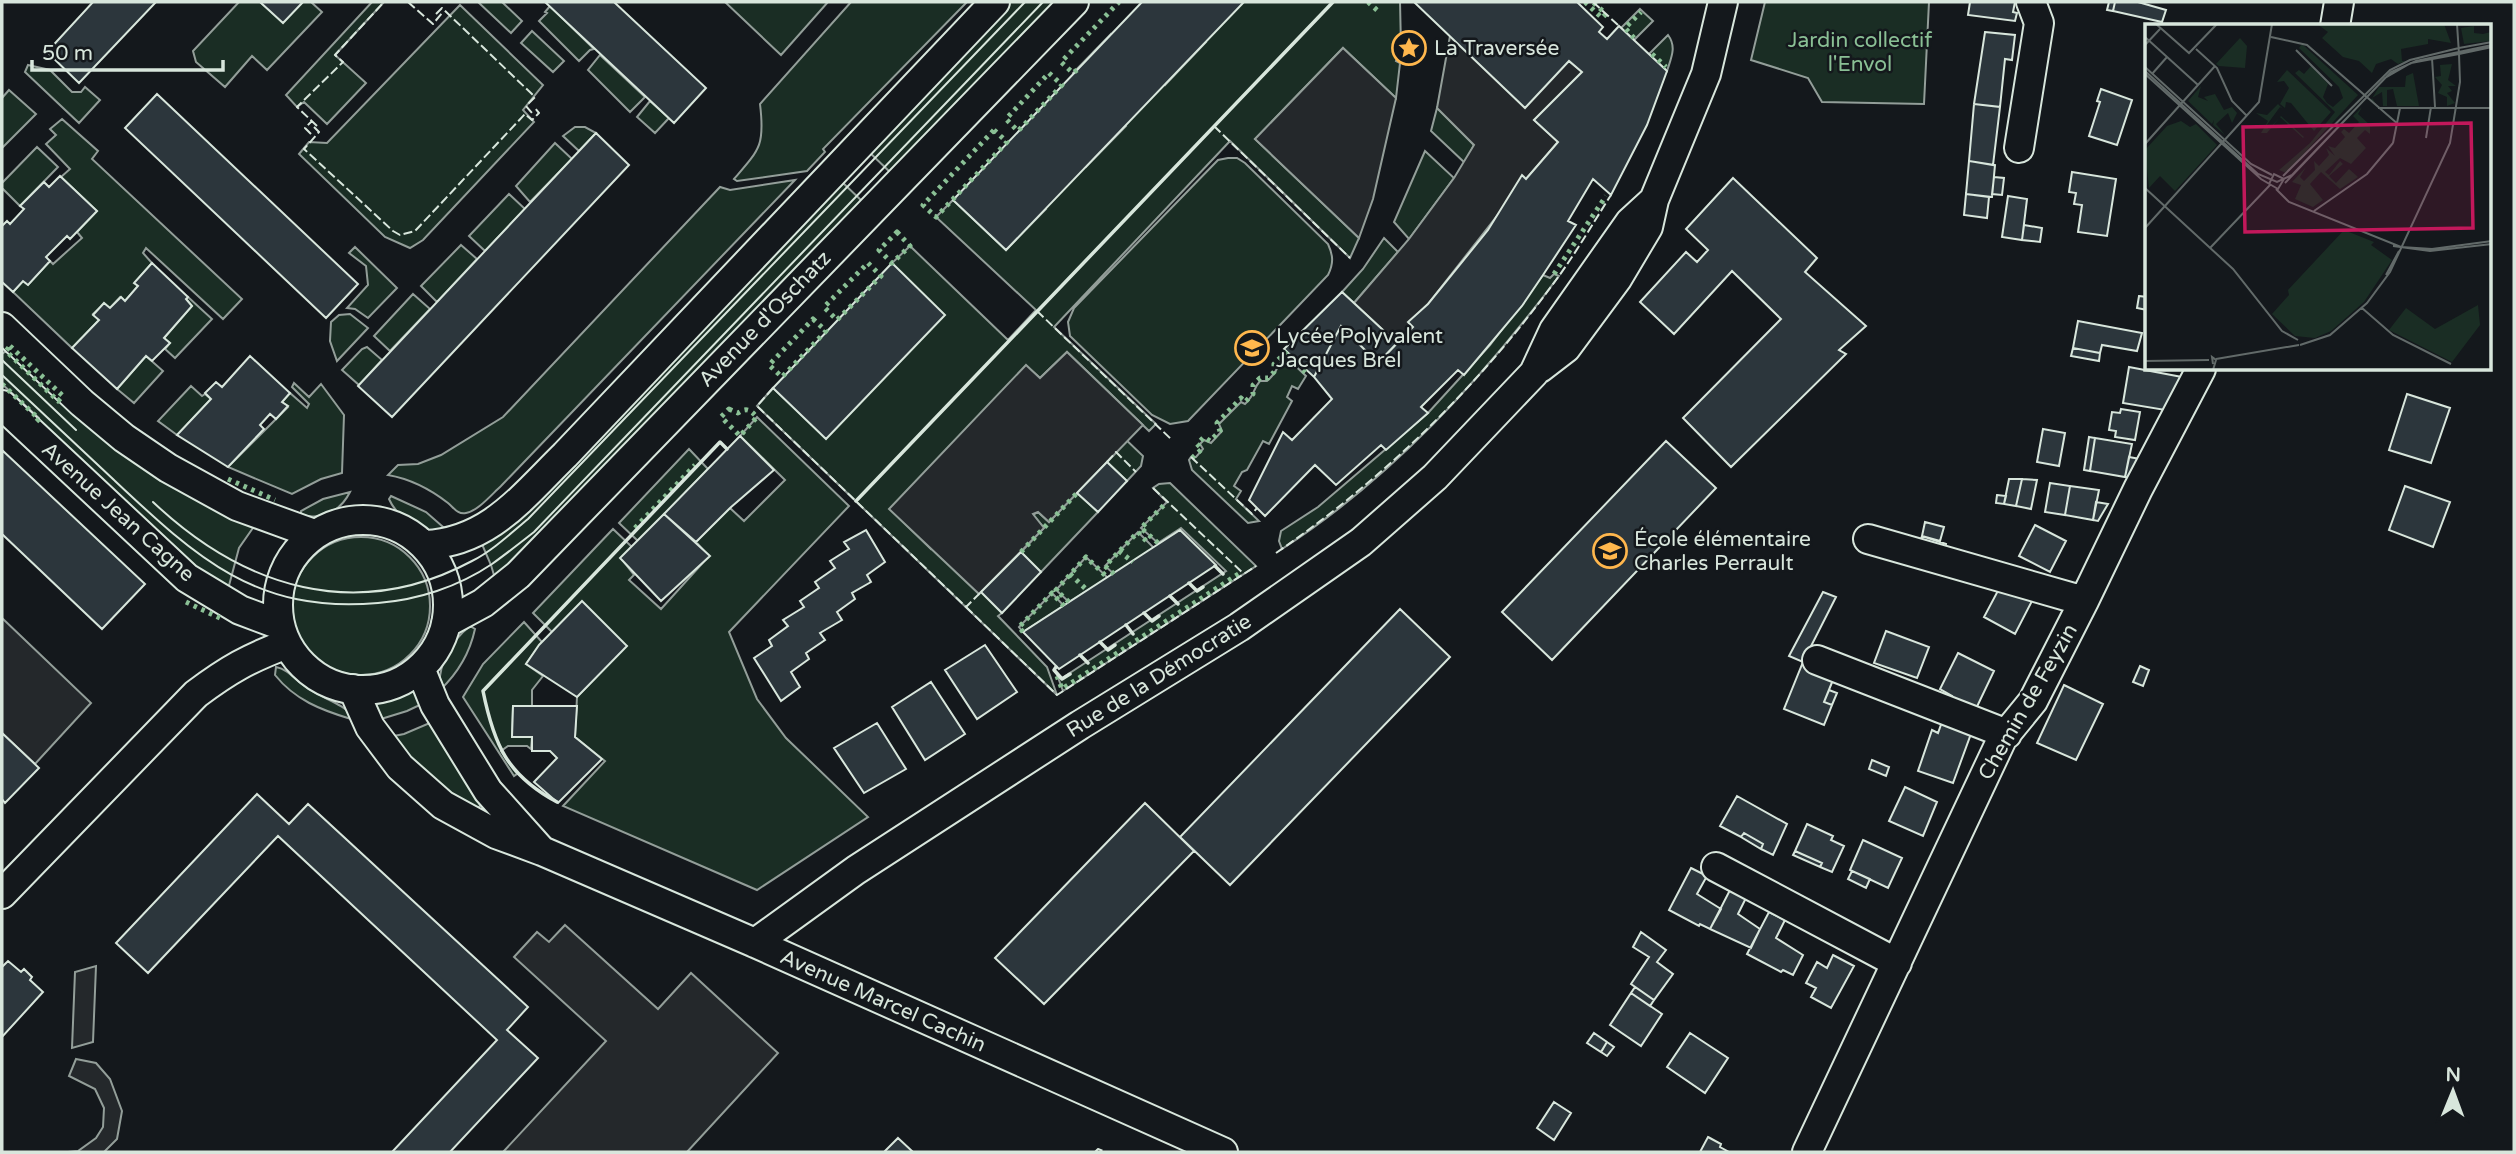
<svg xmlns="http://www.w3.org/2000/svg" width="2516" height="1154" viewBox="0 0 2516 1154" font-family="'Varela Round',sans-serif">
<style>
.green{fill:#1a2d24;stroke:#939e99;stroke-width:2}
.parking{fill:#24282b;stroke:#939e99;stroke-width:2}
.building{fill:#2c363c;stroke:#d8e6dc;stroke-width:2}
.lines{fill:none;stroke-linecap:round;stroke-linejoin:round}
.minor-casing{stroke:#d8e6dc;stroke-width:32}
.minor{stroke:#14181c;stroke-width:28}
.tram{stroke:#d8e6dc;stroke-width:2}
.hedge{stroke:#8ac095;stroke-width:5;stroke-dasharray:3.5 5;stroke-linecap:butt}
.fence{stroke:#d8e6dc;stroke-width:2;stroke-dasharray:9 3.5;stroke-linecap:butt}
.wall{stroke:#d8e6dc;stroke-width:3.5}
.labels{text-anchor:middle;dominant-baseline:central;stroke-width:5;stroke-linejoin:round;paint-order:stroke}
.park-label{font-size:21px;fill:#8ac095;stroke:#14181c}
.poi-label{font-size:21px;fill:#d8e6dc;stroke:#14181c;text-anchor:start}
.street-label{font-size:21px;fill:#d8e6dc;stroke:#14181c}
.inset-road{fill:none;stroke:#626a69;stroke-width:2}
.view{fill:#c2185b;fill-opacity:0.15;stroke:#c2185b;stroke-width:3.5}
.inset-edge{fill:none;stroke:#d8e6dc;stroke-width:3.5}
</style>
<rect width="100%" height="100%" fill="#14181c"/>
<path class="green" d="M239 2H260L283 22 303 2H311L322 12 267 70 252 56 225 87 196 62 193 51Z
M372 2H384L335 55 366 83 327 124 304 102 297 107 286 95Z
M478 2H502L522 21 511 33Z
M725 2H828L781 55Z
M851 2H967L823 149 825 152 807 171 737 181 734 179C760 149 765 145 760 104Z
M1010 2H1058L892 174 868 151Z
M1202 2H1400L1401 47 1396 61 1400 63 1396 98 1343 48 1255 139 1359 238 1350 258 1230 141 1054 327 1156 424 1149 431 1067 352 1040 378 1026 366 890 509 931 549 996 482 979 594 981 592 1002 613 998 616 1047 667 1057 695 757 406 773 388 826 438 892 263 910 246 1008 340 1036 310 936 217 953 200 1006 250 1046 209 1027 187 1064 148 1086 167 1126 126 1073 73 1111 34 1165 85 1206 42 1184 21Z
M1765 2H1929L1924 104 1822 102 1808 78 1751 60Z
M460 5 543 85 523 110 534 122 423 240 410 248 385 237 299 154 309 142 327 143Z
M550 6 594 49 590 50 579 61 539 21 547 13 545 12Z
M1640 9 1653 21 1634 40 1621 28Z
M532 31 564 61 553 72 521 43Z
M1668 35C1677 47 1671 58 1667 71L1649 54Z
M600 55 645 97 630 112 588 70Z
M28 65 50 70 72 92H81L85 87 100 100 79 123 25 72Z
M9 90 36 114 2 148V98Z
M650 101 669 118 655 133 637 117Z
M1437 108 1474 145 1465 163 1431 131Z
M62 119 98 151 92 159 242 299 223 319 146 248 143 253 152 263 135 282 138 286 125 301 120 297 110 308 104 304 93 314 99 320 72 348 13 292 23 281 28 285 50 261 53 264 82 238 77 232 97 211 61 177 70 169 46 144 56 135 50 129Z
M575 127H585L596 133 579 151 563 136Z
M555 143 572 159 530 202 516 186Z
M37 147 58 167 20 206 2 188V183Z
M1425 151 1454 178 1409 239 1394 222Z
M1228 158H1237L1245 163 1328 244C1333 255 1334 263 1328 275L1188 421 1170 424 1152 415 1070 336 1068 322 1074 308 1218 160Z
M795 180 501 486C492 494 478 511 466 513 458 515 454 508 448 503 430 489 411 479 388 475L398 465 418 464 441 455 503 417 720 187 730 190Z
M840 180 864 203 496 582 491 565 481 542Z
M509 194 525 209 485 251 469 236Z
M1384 238 1398 252 1354 303 1342 292 1363 269Z
M461 245 477 259 437 302 421 286Z
M355 247 397 288 368 318 355 309 347 308 368 285 366 266 349 253Z
M1554 274 1559 276C1481 380 1392 478 1282 549L1279 541 1281 531 1318 507 1428 413 1490 345 1543 275 1550 278Z
M413 294 430 309 390 351 374 336Z
M188 297 212 319 175 358 165 349 170 343 164 338 192 306 186 299Z
M350 314 368 328 337 361 330 341 331 322 339 315Z
M367 347 382 360 359 385 342 370 362 349Z
M6 351 58 400 63 396 255 525 239 548 227 593 220 591 34 424 39 418 2 384V354Z
M146 356 163 371 134 403 117 389Z
M1285 356 1306 376 1298 389 1292 386 1287 397 1292 401 1269 444 1263 441 1247 470 1242 472 1234 486 1241 491 1236 499 1259 521 1248 523 1192 470 1189 460 1191 457H1196L1203 449 1200 444 1204 440 1211 443 1222 431 1219 424 1241 402 1245 404C1256 394 1252 390 1260 381H1267C1276 374 1278 365 1285 356Z
M294 383 309 397 321 384 344 415 342 473 321 479 292 494 228 467 288 407 282 402 290 393 307 408 309 404 292 387Z
M191 386 202 396 205 394 211 399 177 435 158 421Z
M757 417 849 506 729 632 757 699 786 738 868 817 757 890 563 806 605 761 575 737 577 697 626 646 552 632 533 613 613 529 632 547 621 558 634 575 629 580 661 609 709 556 696 542 730 508 744 521 785 480 740 436Z
M1120 434 1143 456 1141 466 1127 481 1107 462 1115 452Z
M689 449 708 469 638 541 619 523Z
M1170 483 1256 566 1063 691 1056 672 1062 678 1226 571 1181 528 1158 543 1141 528 1167 502 1153 488 1159 484Z
M350 492C340 512 322 520 301 515V511L323 499Z
M1077 493 1098 512 1041 572 1021 552 1044 528 1033 515 1038 512 1049 522Z
M391 496 426 512 450 533C427 533 399 522 389 499Z
M1138 532 1154 548 1114 574 1105 566Z
M292 606a69 69 0 1 1 138 0a69 69 0 1 1-138 0Z
M1086 557 1108 578 1069 602 1056 590Z
M1052 593 1064 606 1023 632 1019 627Z
M524 622 542 642 526 664 543 676 532 690V706H513L512 736 532 737 531 749 527 746H508L501 751 517 774 514 776 463 697 483 664Z
M470 626 475 629C470 652 457 674 440 690 437 666 451 641 470 626Z
M276 667C287 669 294 678 303 685 320 698 341 702 356 718L351 719C321 710 295 700 275 675Z
M417 687 424 703 407 711 381 719 373 703 396 698Z
M432 722 479 802 480 806 474 812 413 766 389 737 404 734Z"/>
<path class="parking" d="M1450 36 1569 61 1582 72 1534 120 1558 142 1526 179 1428 304 1409 323 1413 327 1397 343 1354 303 1409 239 1454 178 1474 145 1437 108Z
M1343 48 1396 98 1373 199 1359 238 1255 139Z
M1067 352 1143 425 1049 522 1038 512 1033 514 1044 528 979 594 889 509 1026 365 1040 378Z
M2 618 91 703 35 764 2 733Z
M565 925 658 1009 691 973 778 1053 687 1152H503L606 1041 514 957 537 932 549 942Z
M96 966 93 1042 72 1048 75 972Z
M76 1059 96 1063 110 1079 122 1111 117 1139 104 1152H68L78 1151 96 1138 103 1127 104 1108 95 1089 69 1076Z"/>
<path class="building" d="M93 2H156L79 83 47 52Z
M260 2H303L283 23Z
M545 2H614L706 88 674 123Z
M1142 2H1244L1006 250 953 200Z
M1414 2H1577L1603 27 1599 32 1607 39 1619 26 1667 71 1647 125 1611 195 1593 179 1568 221 1576 225 1543 275 1522 306 1464 375 1458 370 1421 407 1428 413 1386 450 1381 445 1336 485 1315 465 1265 516 1249 500 1283 432 1292 440 1332 399 1314 377 1341 326 1378 363 1413 327 1408 322 1428 304 1488 230 1522 175 1526 179 1558 142 1534 120 1582 72 1569 61 1525 108Z
M1970 2H2015L2013 12 2017 13 2015 21 1968 15Z
M2109 2H2115L2113 11 2107 10Z
M2115 2H2138L2166 10 2162 22 2113 11Z
M1985 32 2015 35 2012 60 2005 59 2000 107 1974 104Z
M2101 89 2132 100 2117 145 2089 136 2100 102 2097 101Z
M157 94 358 284 326 318 125 128Z
M1974 104 2000 107 1993 165 1969 161Z
M596 133 629 165 392 417 358 386Z
M1969 161 1995 165 1992 197 1966 194Z
M2072 172 2116 179 2107 236 2078 232 2082 205 2074 204 2076 193 2069 192Z
M60 176 97 211 70 239 67 236 46 257 50 261 28 285 23 281 13 292 2 282V226L7 221 10 224 24 209 20 206 44 182 49 187Z
M1994 177 2004 178 2002 195 1992 194Z
M1733 178 1817 258 1805 272 1866 326 1839 350 1846 354 1731 467 1683 418 1781 319 1732 271 1674 334 1640 302 1686 252 1697 262 1708 250 1686 229Z
M1966 194 1989 197 1987 218 1964 215Z
M2008 196 2027 199 2022 240 2002 237Z
M2024 225 2042 228 2040 242 2022 240Z
M152 263 188 297 186 299 192 306 164 338 170 343 152 361 146 356 117 389 72 348 99 320 93 315 104 303 110 308 121 297 125 301 138 286 134 283Z
M892 263 945 315 826 439 773 388Z
M1342 292 1397 343 1378 363 1341 326 1314 377 1284 349Z
M2139 296 2147 297V310L2137 308Z
M2078 321 2142 333 2137 351 2102 345 2100 353 2073 348Z
M2073 348 2100 353 2099 361 2071 356Z
M250 356 290 393 282 402 288 406 276 419 270 414 260 425 264 429 228 467 177 435 211 399 205 393 216 382 222 387Z
M2129 367 2182 377 2165 410 2123 403Z
M2407 394 2450 408 2431 463 2389 450Z
M2121 409 2140 412 2135 440 2115 437 2116 431 2109 430 2112 412 2120 413Z
M2043 429 2065 433 2059 466 2037 462Z
M740 436 774 470 730 508 696 542 664 514Z
M2089 437 2095 438 2090 471 2084 470Z
M2095 438 2132 444 2125 477 2090 471Z
M1666 441 1716 488 1552 660 1502 612Z
M2 450 145 584 102 629 2 534Z
M2129 457 2140 459 2130 478 2125 477Z
M1107 462 1127 481 1098 512 1077 493Z
M2009 479H2022L2016 506 2004 504Z
M2022 479 2037 480 2031 509 2016 506Z
M2050 483 2070 486 2065 515 2045 512Z
M2070 486 2099 490 2093 520 2065 515Z
M2405 486 2450 502 2433 547 2389 530Z
M1997 495 2006 496 2004 504 1996 503Z
M2096 502 2108 504 2098 521 2093 520Z
M664 514 710 556 661 601 620 558Z
M1925 522 1944 527 1940 541 1922 536Z
M2035 525 2066 541 2050 572 2019 556Z
M866 530 885 562 867 575 871 582 852 593 855 599 837 612 842 620 820 633 825 640 806 653 809 659 791 672 800 687 781 701 754 658 772 646 769 640 788 626 783 620 804 607 800 601 819 588 815 582 835 568 830 561 849 549 844 542Z
M1180 530 1216 565 1059 669 1023 632Z
M1922 536 1946 544 1944 554 1918 548Z
M1021 552 1041 572 1002 613 981 592Z
M2001 585 2032 601 2015 634 1984 617Z
M1823 592 1836 597 1803 662 1789 656Z
M582 601 627 646 577 697 526 664 539 645Z
M1400 609 1450 657 1230 885 1180 837Z
M1886 631 1929 647 1917 678 1874 663Z
M985 645 1017 692 977 719 945 670Z
M1958 653 1994 671 1973 715 1948 706 1952 696 1940 689Z
M1803 662 1835 675 1824 702 1832 705 1824 725 1784 709Z
M2140 666 2149 670 2143 686 2133 682Z
M931 682 965 734 925 760 892 707Z
M2064 685 2103 704 2076 760 2037 743Z
M1829 690 1837 693 1832 705 1824 702Z
M513 706H577L575 737 602 759 558 803 534 782 557 758 550 751H532V737H512Z
M1943 719 1972 731 1953 783 1918 771 1932 730 1938 733Z
M877 723 906 769 864 793 834 748Z
M2 733 39 768 5 803 2 799Z
M1872 760 1889 767 1886 776 1869 769Z
M1905 787 1937 802 1923 836 1889 821Z
M257 794 289 824 308 804 528 1007 507 1030 538 1058 450 1152H392L497 1040 278 836 148 973 116 943Z
M1737 796 1787 824 1773 855 1761 849 1763 844 1744 833 1741 837 1720 826Z
M1145 803 1194 851 1044 1004 995 958Z
M1807 824 1833 836 1831 840 1844 846 1832 872 1820 867 1822 863 1795 851Z
M1744 833 1763 844 1761 849 1741 837Z
M1863 840 1902 858 1888 888 1850 870Z
M1795 851 1822 863 1820 867 1793 855Z
M1691 868 1707 876 1697 894 1721 909 1710 929 1700 924 1699 926 1669 910Z
M1852 871 1870 879 1866 888 1848 879Z
M1731 888 1747 896 1738 914 1760 929 1751 948 1710 929Z
M1769 912 1785 920 1776 938 1803 955 1793 975 1783 970 1781 972 1747 954Z
M1641 932 1666 950 1657 962 1673 974 1654 1000 1631 984 1649 957 1633 947Z
M1833 955 1854 966 1831 1008 1811 997 1816 988 1806 983 1817 962 1827 968Z
M8 961 21 972 24 969 32 977 30 980 43 992 2 1037V967Z
M1635 987 1654 1000 1650 1006 1631 993Z
M1631 993 1662 1014 1641 1046 1610 1025Z
M1594 1033 1607 1042 1601 1052 1587 1043Z
M1690 1033 1728 1058 1705 1093 1667 1067Z
M1607 1042 1614 1047 1607 1056 1601 1052Z
M1554 1102 1571 1113 1554 1140 1537 1128Z
M1708 1137 1721 1144 1720 1147 1729 1152H1700Z
M898 1138 913 1152H884Z"/>
<g class="lines">
<g class="minor-casing">
<path id="minor" d="M2335 26 2339 2
M2019 148 2039 23 2031 2
M2 327 82 403 124 438 168 468 237 506 314 534
M1540 368 1566 348 1617 279 1648 227 1654 200 1706 74 1723 2
M2 405 187 578 240 610 280 625
M278 605a85 85 0 1 1 170 0a85 85 0 1 1-170 0Z
M1868 539 2084 601
M425 545C489 542 522 497 565 455L995 2
M446 623 483 603 518 575 1074 2
M1817 660 2007 734
M420 668 435 705 488 791 540 849
M353 689 370 727 400 767 443 805 496 834 542 851 755 943 1223 1152
M1716 867 1897 963
M2 894 196 694C228 670 249 658 287 644
M755 943 856 870 1080 725 1239 627 1361 542 1435 477 1534 373 1554 330 1630 222 1654 200
M1807 1152 2002 739 2033 701 2084 601 2138 489 2201 369"/>
</g>
<use href="#minor" class="minor"/>
<path class="tram" d="M2 360 76 430
M2 375C39 410 77 445 114 480 196 557 256 614 378 603 417 600 458 587 492 564 506 554 520 543 534 532L1043 2
M153 502C244 588 356 623 472 561 492 551 510 534 528 519L1025 2"/>
<path class="hedge" d="M1368 2 1378 11
M1585 2 1602 18 1606 14 1593 2
M1634 38 1625 28 1641 12
M1652 54 1666 67
M1077 70 1073 73 1061 62 1119 2
M1049 73 1062 85 1018 131 1006 119Z
M994 130 1007 142 936 217 923 205Z
M897 232 910 246 892 263 879 250Z
M868 263 881 276 837 320 824 307Z
M1554 274 1606 196
M813 319 826 331 782 377 769 365Z
M10 346 63 396 58 401 6 351Z
M2 384 39 419 35 423
M729 409 738 413C747 407 750 410 757 417L740 436 721 417Z
M1192 458 1202 449 1197 444 1204 437 1210 441 1220 431 1217 423 1241 398 1245 402 1253 394V385L1260 378H1268L1274 372V364L1285 353 1306 373
M228 479 275 500
M635 528 695 465
M1158 543 1141 528 1167 502
M1119 551 1133 562
M1021 552 1077 493
M1070 574 1088 591
M1114 574 1105 566 1138 532 1148 543
M186 602 224 620
M1069 602 1056 590 1086 557 1108 578
M1023 632 1019 627 1052 593 1064 606
M1057 676 1062 689 1240 573"/>
<path class="fence" d="M408 2 433 24 442 13
M1593 2 1619 26
M436 14 442 8 535 97 526 106 532 113
M317 126 297 107 343 62 335 55 384 2
M1214 126 1350 258
M314 127 319 132 304 149 393 231 400 235 415 231 525 114 532 120 539 113 534 107
M311 134 305 128 312 121
M1037 311 1172 440
M773 388 757 406 966 607 981 592
M1191 457 1252 514 1257 508
M1107 462 1116 452 1136 472
M1153 488 1244 574
M1276 553C1385 478 1478 387 1556 280 1576 253 1593 223 1611 195
M966 607 1057 695 1256 566
M1095 1152 1098 1149 1106 1152"/>
<path class="wall" d="M856 501 1333 2
M1215 566 1223 574
M1189 583 1197 591 1203 587
M1170 596 1178 604
M1144 613 1152 621 1159 616
M1126 625 1133 634
M1100 642 1108 650 1115 645
M1080 655 1088 663
M1056 667 1054 670 1062 679 1070 674
M557 802C507 775 494 745 483 691L720 442 727 449"/>
</g>
<defs>
<g id="sight-ring" transform="scale(1.75)"><circle r="9.5" fill="#14181c" stroke="#ffb74d" stroke-width="1.5"/><path d="M0-6L1.8-2.2L6-1.7L2.9 1.2L3.7 5.4L0 3.3L-3.7 5.4L-2.9 1.2L-6-1.7L-1.8-2.2Z" fill="#ffb74d"/></g>
<g id="school-ring" transform="scale(1.75)"><circle r="9.5" fill="#14181c" stroke="#ffb74d" stroke-width="1.5"/><path d="M0-5L7-2L0 1L-7-2ZM-4 1L0 2.5L4 1V4Q0 6-4 4Z" fill="#ffb74d"/></g>
</defs>
<g fill-rule="evenodd">
<use href="#sight-ring" x="1409" y="48"/>
<use href="#school-ring" x="1252" y="348"/>
<use href="#school-ring" x="1610" y="551"/>
</g>
<g class="labels">
<g class="park-label">
<text x="1860" y="40">Jardin collectif<tspan x="1860" dy="24">l'Envol</tspan></text>
</g>
<g class="poi-label">
<text x="1434" y="48">La Traversée</text>
<text x="1276" y="336">Lycée Polyvalent<tspan x="1276" dy="24">Jacques Brel</tspan></text>
<text x="1634" y="539">École élémentaire<tspan x="1634" dy="24">Charles Perrault</tspan></text>
</g>
<g class="street-label">
<text transform="translate(765 319) rotate(-46)">Avenue d'Oschatz</text>
<text transform="translate(118 512) rotate(42)">Avenue Jean Cagne</text>
<text transform="translate(1159 676) rotate(-32)">Rue de la Démocratie</text>
<text transform="translate(2028 702) rotate(-60)">Chemin de Feyzin</text>
<text transform="translate(883 1001) rotate(24)">Avenue Marcel Cachin</text>
</g>
</g>
<g transform="translate(2145 24)">
<rect width="346" height="346" fill="#14181c"/>
<path d="M172 0H299L306 19 283 15V20L256 25 257 37H261L253 40 246 35 231 40 227 49 214 37 198 33 177 14 183 8ZM344 0H346V17L319 20 316 4 329 2V9L338 10 346 8ZM95 14 102 22 100 44 74 42 71 40ZM157 20 213 71 141 149 134 146 165 119 190 88 150 49 154 46 159 50 166 42 183 60 178 73 182 79 188 83 198 74 194 63 154 24ZM307 40 303 56 311 62H303L307 67 302 69 310 79 302 82V73L293 69 297 61 290 53 296 52 295 41ZM142 46 186 88 169 107 146 79 141 78 140 84 135 80 144 64 139 57 132 58ZM268 49 274 82H252L248 65 242 66V82H238L237 68 227 74 230 78 226 76 234 63H260L261 52ZM56 62 53 73 63 77 59 73 70 70 79 86 87 83 92 89 87 99 83 89 71 100 80 111 68 101 69 96 67 100 43 77ZM133 80 138 85 135 83 121 102 124 105 136 92 159 113 158 114 135 93 122 109H116L123 97 111 89 122 91ZM217 83 213 90 225 101V110L220 106 212 114 221 124 206 140 195 134 180 148 184 151 195 137 198 140 184 152 191 159 204 145 213 153 195 165 176 148 165 160 178 176 168 183 150 175 156 161 147 158 161 143 155 153 159 157 170 146 169 137 174 142 184 131 181 124 190 132 183 122 190 124 200 113 196 108 199 105 204 109 214 98 208 92ZM36 97 45 103 51 100 72 121 30 167 15 152 4 164 0 126 22 102ZM199 206 229 218 226 221 247 236 219 278 186 307 170 314 150 312 127 290 144 271 143 266ZM333 281 335 301 307 338 244 306 261 284 290 305Z" fill="#1a2d24"/>
<path class="inset-road" d="M11 0 44 29 72 0M312 0 314 30 347 23M0 13 53 61M126 13 162 21 254 101M0 21 15 5M314 24 347 18M51 25 72 44 87 77 102 92M151 26 187 62M287 34 290 83M0 43 106 140 127 151M0 47 113 150 132 158 147 151 246 48 271 37 347 21M0 50 116 155 133 165 139 155 129 150 124 160M7 50 22 33M233 84H347M281 114 286 83M248 119 255 84M0 120 70 42M138 152 245 46 265 36 314 24M140 159 240 54 266 39 314 30 315 58 305 119 245 248 222 279 185 311 155 321M0 164 88 245 137 307 153 316M131 165 144 178 256 223 287 225 347 217M169 187 222 150 248 119M0 204 114 78 127 0M248 222 285 227 347 220M65 224 125 161M241 251 254 227M217 284 248 311 306 340M71 335 154 321M0 337 64 336M68 346 71 336 67 333 68 340"/>
<path class="view" d="M326 99 328 204 100 208 98 103Z"/>
<rect width="346" height="346" class="inset-edge"/>
</g>
<rect width="2516" height="1154" fill="none" stroke="#d8e6dc" stroke-width="7"/>
<g transform="translate(2453 1091) rotate(1)" stroke="#14181c" stroke-width="5" paint-order="stroke">
<path d="M0-5L12 26L0 18L-12 26Z" fill="#d8e6dc"/>
<text y="-10" font-size="19" font-weight="bold" text-anchor="middle" fill="#d8e6dc">N</text>
</g>
<path d="M32 60v10h191v-10" fill="none" stroke="#d8e6dc" stroke-width="3.5"/>
<text x="42" y="60" font-size="21" fill="#d8e6dc" stroke="#14181c" stroke-width="5" paint-order="stroke">50 m</text>
</svg>
